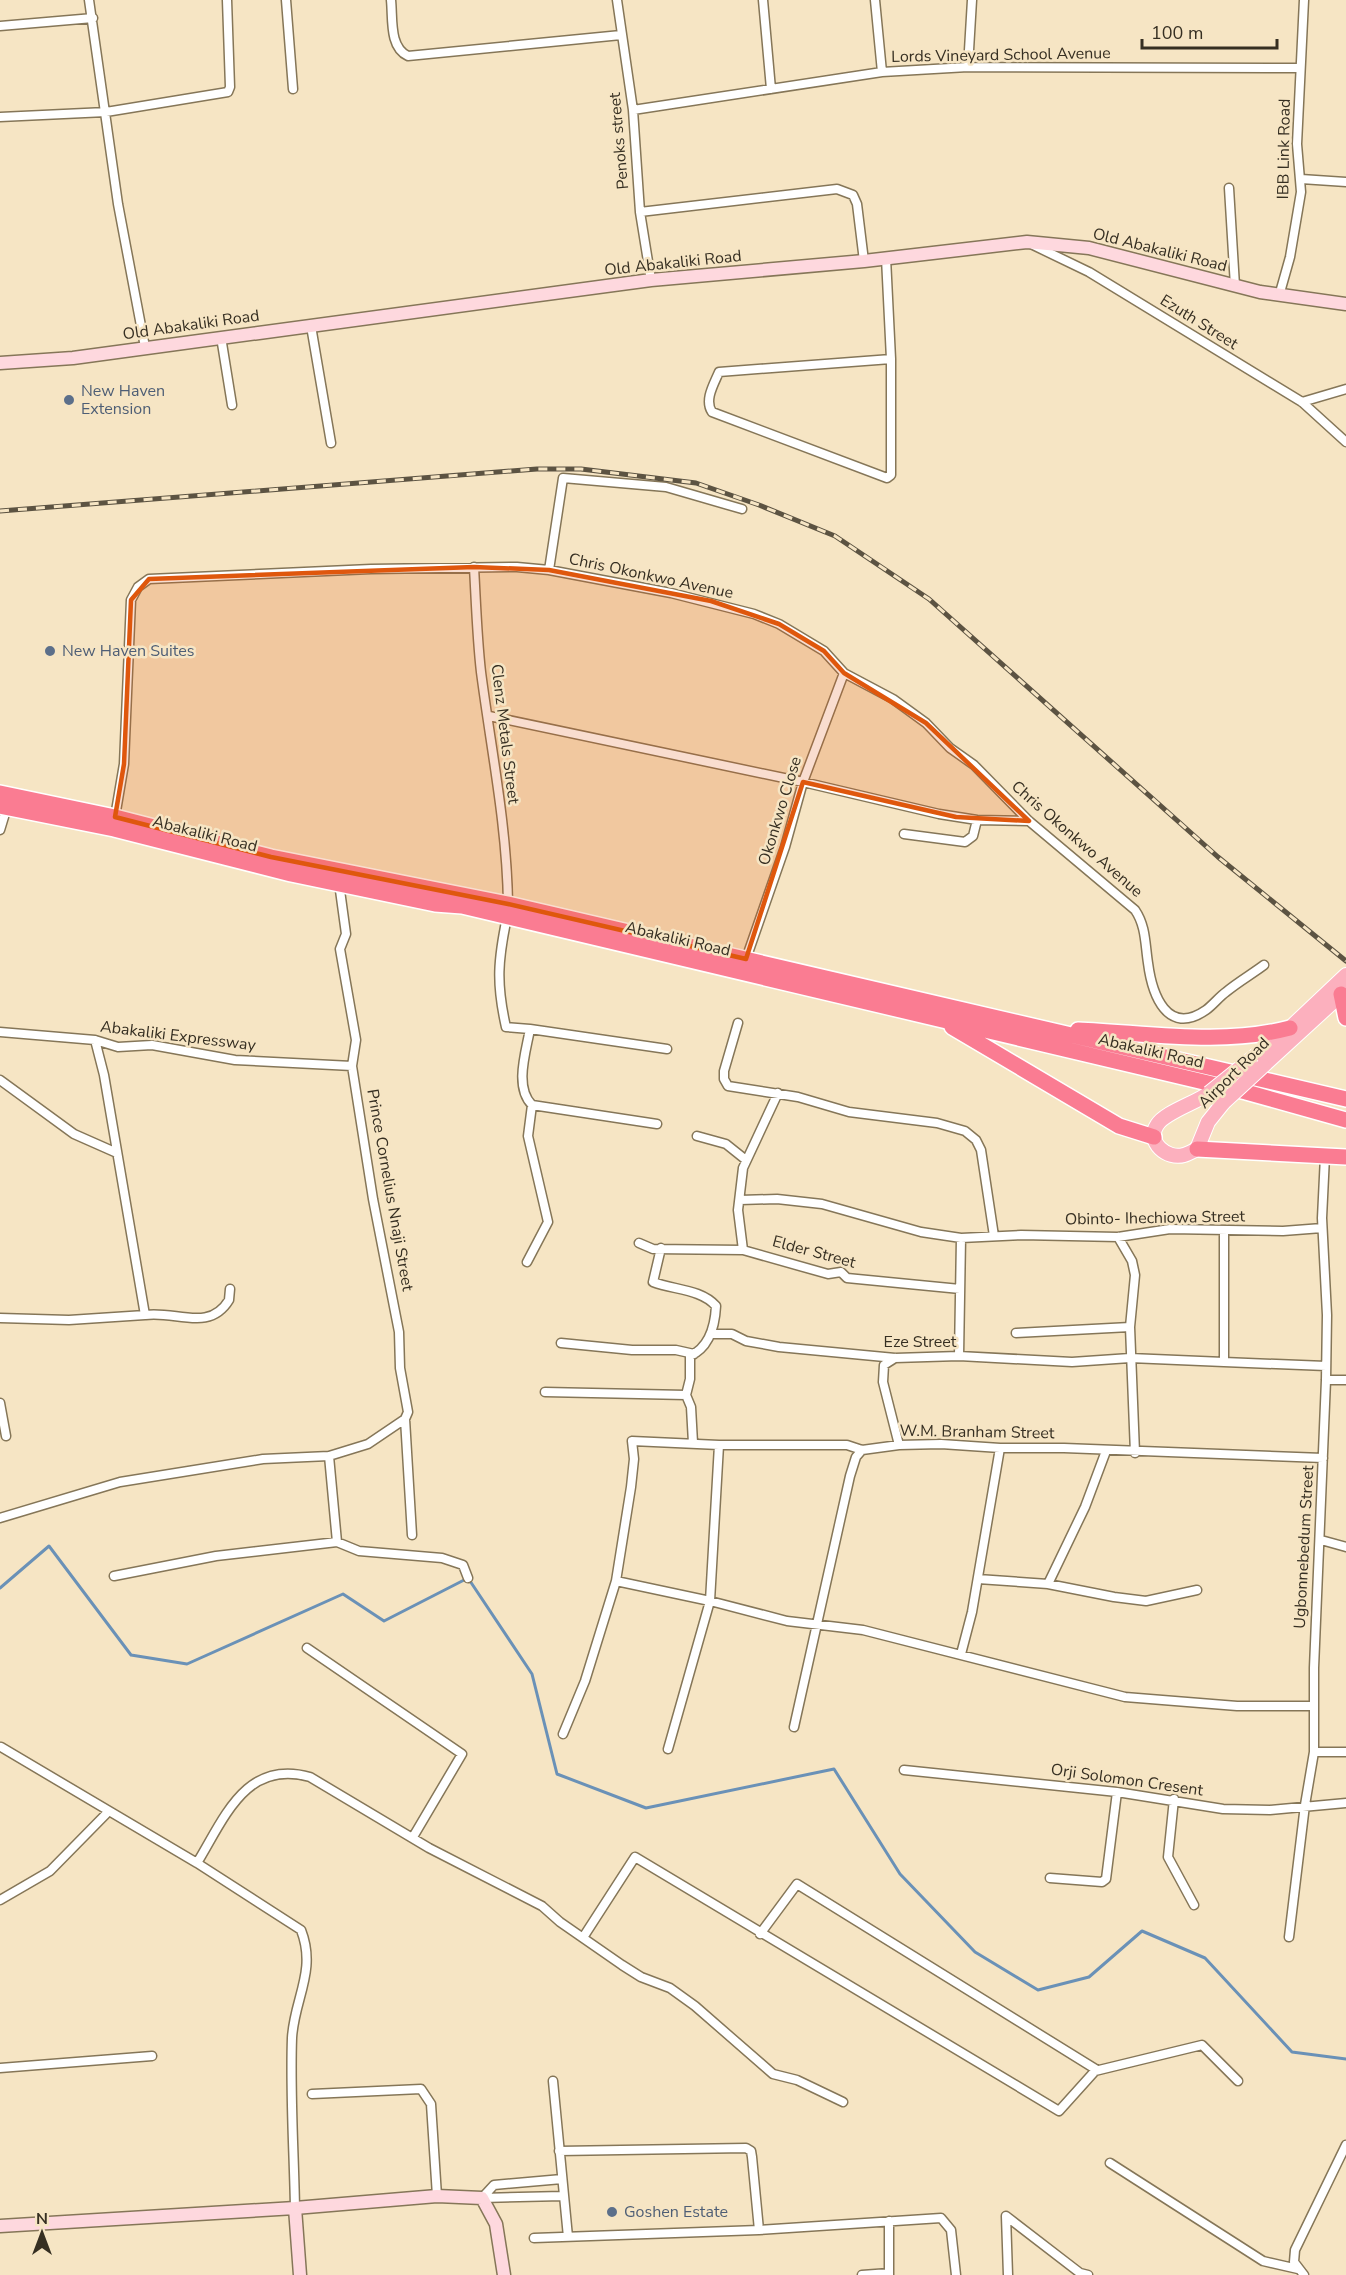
<svg xmlns="http://www.w3.org/2000/svg" width="1346" height="2275" viewBox="0 0 1346 2275" font-family="'Nunito Sans',sans-serif">
<style>
.lines{fill:none;stroke-linecap:round;stroke-linejoin:round}
.stream{stroke:#6a91b7;stroke-width:3}
.street-casing{stroke:#857658;stroke-width:11}
.secondary-casing{stroke:#857658;stroke-width:15}
.primary-casing{stroke:#fff;stroke-width:16}
.highway-casing{stroke:#fff;stroke-width:18}
.street{stroke:#fff;stroke-width:8}
.secondary{stroke:#fed8de;stroke-width:12}
.primary{stroke:#fcb0be;stroke-width:14}
.highway{stroke:#fa7c92;stroke-width:15}
.rail-casing{stroke:#5c5342;stroke-width:5}
.rail{stroke:#f6e5c4;stroke-width:3;stroke-dasharray:9;stroke-linecap:butt}
.primary-bridge-casing{stroke:#fff;stroke-width:16;stroke-linecap:butt}
.primary-bridge{stroke:#fcb0be;stroke-width:14}
.marked{fill:#df570d;fill-opacity:0.2;stroke:#df570d;stroke-width:4.5;stroke-linejoin:round}
.service-dot{fill:#5c6f8a;stroke:#f6e5c4;stroke-width:2}
.labels{text-anchor:middle;dominant-baseline:central;stroke-width:5;stroke-linejoin:round;paint-order:stroke}
.street-label{font-size:16px;fill:#362f22;stroke:#f6e5c4}
.service-label{font-size:16px;fill:#4e5e75;stroke:#f6e5c4;text-anchor:start}
</style>
<rect width="100%" height="100%" fill="#f6e5c4"/>
<g class="lines">
<path class="stream" d="M0 1588 49 1546 131 1655 187 1664 343 1594 384 1621 468 1578 532 1674 557 1774 646 1808 834 1769 900 1874 975 1952 1038 1990 1089 1977 1142 1931 1205 1958 1292 2052 1346 2059"/>
<g class="street-casing">
<path id="street" d="M89 0 118 204 145 347
M286 0 293 89
M391 0C393 19 389 47 408 56L621 35
M617 0 633 110 640 212 651 280
M763 0 771 89
M875 0 882 72
M0 26 93 18
M968 67 972 0
M633 110 882 72 968 67 1300 68
M0 117 106 112 228 92 230 87 227 0
M1301 179 1346 182
M1229 188 1235 286
M640 212 837 189 853 195 857 204 864 261
M1033 245 1089 272 1302 402 1346 442
M886 258 891 359V475L887 478 712 412C704 400 714 384 719 372L891 359
M1279 296 1290 257 1301 192 1297 144 1304 0
M311 326 331 443
M221 337 232 405
M1302 402 1346 389
M474 567C476 602 477 637 481 672 491 749 507 826 508 904
M549 570 563 478 666 487 742 509
M489 716 803 782 939 814 977 820 1029 821
M115 817 124 764 131 600 138 587 149 579 371 569 517 567 549 570 671 593 754 614 779 624 824 651 844 673 893 699 926 723 950 748 974 765 1029 821 1135 910C1146 926 1145 944 1148 963 1152 994 1167 1037 1206 1010 1213 1005 1219 997 1226 992 1238 982 1252 974 1264 965
M0 830 7 807
M904 834 965 842 973 836 977 820
M507 917C498 960 496 983 506 1027L530 1029C526 1052 514 1087 532 1105L657 1124
M746 959 785 847 803 782 844 673
M738 1023 724 1071V1079L728 1086 798 1097 849 1112 937 1123 965 1131 976 1140 981 1150 994 1236
M530 1029 667 1049
M0 1032 95 1040 118 1047 152 1045 235 1060 352 1066
M95 1040 104 1075 145 1315C175 1310 209 1333 229 1300L230 1289
M0 1080 74 1134 117 1153
M697 1136 726 1144 746 1160
M740 1200 777 1199 822 1204 921 1232 961 1238 1021 1235 1118 1237 1170 1229 1283 1231 1322 1228
M1118 1237 1132 1261 1135 1275 1130 1327 1135 1453
M639 1243 653 1249 743 1250 828 1274 841 1272 847 1278 960 1289
M661 1248 653 1282C674 1290 701 1289 716 1306 715 1326 710 1347 690 1356V1379L686 1395 691 1407 693 1443
M743 1250 738 1210 743 1168 778 1093
M527 1262 548 1222 528 1136 532 1105
M0 1318 69 1320 145 1315
M1016 1333 1130 1327
M712 1334H732L746 1341 779 1347 895 1358 959 1356 1072 1362 1130 1358 1224 1362V1230
M561 1343 632 1350H676L694 1354
M959 1356 961 1238
M895 1358 884 1365 883 1382 899 1445
M1224 1362 1326 1366
M1326 1380H1346
M545 1392 686 1395
M0 1403 6 1436
M405 1419 412 1535
M1106 1451 1085 1507 1048 1584 1114 1597 1146 1601 1197 1590
M329 1456 337 1542
M0 1518 120 1482 263 1459 329 1456 368 1444 405 1419 408 1412 400 1368 399 1332 373 1199 352 1066 356 1040 340 949 346 934 339 883
M1321 1540 1346 1547
M114 1576 216 1556 337 1542 359 1551 442 1558 463 1565 468 1578
M978 1579 1048 1584
M616 1581 710 1601 787 1621 863 1630 1125 1697 1237 1706H1313
M307 1648 462 1754 413 1837
M961 1654 972 1612 1000 1448
M794 1727 850 1476 856 1457 862 1450
M563 1734 585 1681 616 1581 631 1487 634 1459 632 1441 719 1445H847L862 1450 899 1445 941 1444 1000 1448H1064L1323 1458
M1 1747 197 1863 301 1930C317 1971 294 1999 292 2038 290 2094 294 2152 295 2208
M668 1749 710 1601 719 1445
M1314 1752H1346
M904 1770 1117 1792 1223 1809 1270 1810 1346 1803
M1174 1799 1168 1857 1194 1905
M197 1863C225 1817 246 1759 310 1777L429 1848 542 1906 560 1922 622 1965 641 1977 670 1988 695 2006 773 2074 797 2080 843 2102
M1050 1878 1102 1882 1106 1879 1117 1792
M0 1900 50 1871 108 1812
M760 1934 797 1884 1097 2070
M584 1936 635 1857 1059 2111 1095 2071 1202 2045 1238 2081
M1289 1937 1305 1805 1314 1752V1668L1326 1380 1327 1315 1322 1218 1325 1156
M0 2068 152 2056
M553 2081 568 2237
M312 2094 421 2089 431 2104 437 2196
M559 2151 746 2148 751 2151 752 2157 759 2230
M1110 2163 1263 2261 1298 2269
M482 2198 494 2185 562 2179
M482 2198 563 2196
M889 2221V2275
M534 2238 759 2230 941 2218 951 2230 956 2275
M862 2275 889 2273
M1008 2275 1006 2216 1080 2273 1088 2275
M1304 2275 1294 2262 1295 2250 1346 2145"/>
</g>
<g class="secondary-casing">
<path id="secondary" d="M0 363 73 358 651 280 864 261 1027 242 1089 248 1260 292 1346 304
M295 2208 300 2275
M0 2226 295 2208 437 2196 482 2198 496 2224 504 2275"/>
</g>
<g class="primary-casing">
<path id="primary" d="M1250 1060 1290 1028 1346 975
M1263 1066 1346 990
M1209 1093C1196 1103 1165 1112 1157 1125 1146 1142 1167 1160 1184 1155 1188 1154 1193 1151 1197 1149L1208 1122 1224 1102"/>
</g>
<g class="highway-casing">
<path id="highway" d="M0 793 115 817 271 857 508 904 1346 1099
M0 806 114 829 291 874 435 904 462 906 1246 1092 1346 1120
M1341 994 1346 1018
M952 1027 1119 1126 1154 1137
M1078 1030C1148 1033 1221 1046 1290 1028
M1197 1149 1346 1157"/>
</g>
<use href="#street" class="street"/>
<use href="#secondary" class="secondary"/>
<use href="#primary" class="primary"/>
<use href="#highway" class="highway"/>
<g class="rail-casing">
<path id="rail" d="M0 511 537 469H581L696 483 759 505 835 536 929 599 1218 857 1346 961"/>
</g>
<use href="#rail" class="rail"/>
<g class="primary-bridge-casing">
<path id="primary-bridge" d="M1209 1093 1250 1060
M1224 1102 1263 1066"/>
</g>
<use href="#primary-bridge" class="primary-bridge"/>
</g>
<path class="marked" d="M474 567 549 570 711 601 779 624 824 651 844 673 926 723 1029 821 956 817 803 782 746 959 508 904 271 857 115 817 124 764 131 600 149 579Z"/>
<g class="service-dot">
<circle cx="69" cy="400" r="6"/>
<circle cx="50" cy="651" r="6"/>
<circle cx="612" cy="2212" r="6"/>
</g>
<g class="labels">
<g class="street-label">
<text transform="translate(1001 55) rotate(-1)">Lords Vineyard School Avenue</text>
<text transform="translate(619 141) rotate(-95)">Penoks street</text>
<text transform="translate(1284 149) rotate(-89)">IBB Link Road</text>
<text transform="translate(1160 250) rotate(14)">Old Abakaliki Road</text>
<text transform="translate(673 263) rotate(-6)">Old Abakaliki Road</text>
<text transform="translate(1199 322) rotate(32)">Ezuth Street</text>
<text transform="translate(191 325) rotate(-8)">Old Abakaliki Road</text>
<text transform="translate(651 576) rotate(12)">Chris Okonkwo Avenue</text>
<text transform="translate(505 734) rotate(83)">Clenz Metals Street</text>
<text transform="translate(780 811) rotate(-73)">Okonkwo Close</text>
<text transform="translate(205 834) rotate(14)">Abakaliki Road</text>
<text transform="translate(1077 839) rotate(41)">Chris Okonkwo Avenue</text>
<text transform="translate(678 939) rotate(13)">Abakaliki Road</text>
<text transform="translate(178 1036) rotate(7)">Abakaliki Expressway</text>
<text transform="translate(1151 1051) rotate(13)">Abakaliki Road</text>
<text transform="translate(1234 1073) rotate(-45)">Airport Road</text>
<text transform="translate(390 1190) rotate(80)">Prince Cornelius Nnaji Street</text>
<text transform="translate(1155 1218) rotate(-1)">Obinto- Ihechiowa Street</text>
<text transform="translate(814 1252) rotate(15)">Elder Street</text>
<text x="920" y="1342">Eze Street</text>
<text transform="translate(977 1432) rotate(1)">W.M. Branham Street</text>
<text transform="translate(1304 1547) rotate(-87)">Ugbonnebedum Street</text>
<text transform="translate(1127 1780) rotate(8)">Orji Solomon Cresent</text>
</g>
<g class="service-label">
<text x="81" y="391">New Haven<tspan x="81" dy="18">Extension</tspan></text>
<text x="62" y="651">New Haven Suites</text>
<text x="624" y="2212">Goshen Estate</text>
</g>
</g>
<g transform="translate(42 2233)" stroke="#f6e5c4" stroke-width="4.5" paint-order="stroke">
<path d="M0-4.5L10 22L0 15L-10 22Z" fill="#362f22"/>
<text y="-9" font-size="16" font-weight="bold" text-anchor="middle" fill="#362f22">N</text>
</g>
<path d="M1142 39v9h135v-9" fill="none" stroke="#362f22" stroke-width="3"/>
<text x="1151" y="39" font-size="18" fill="#362f22" stroke="#f6e5c4" stroke-width="4.5" paint-order="stroke">100 m</text>
</svg>
